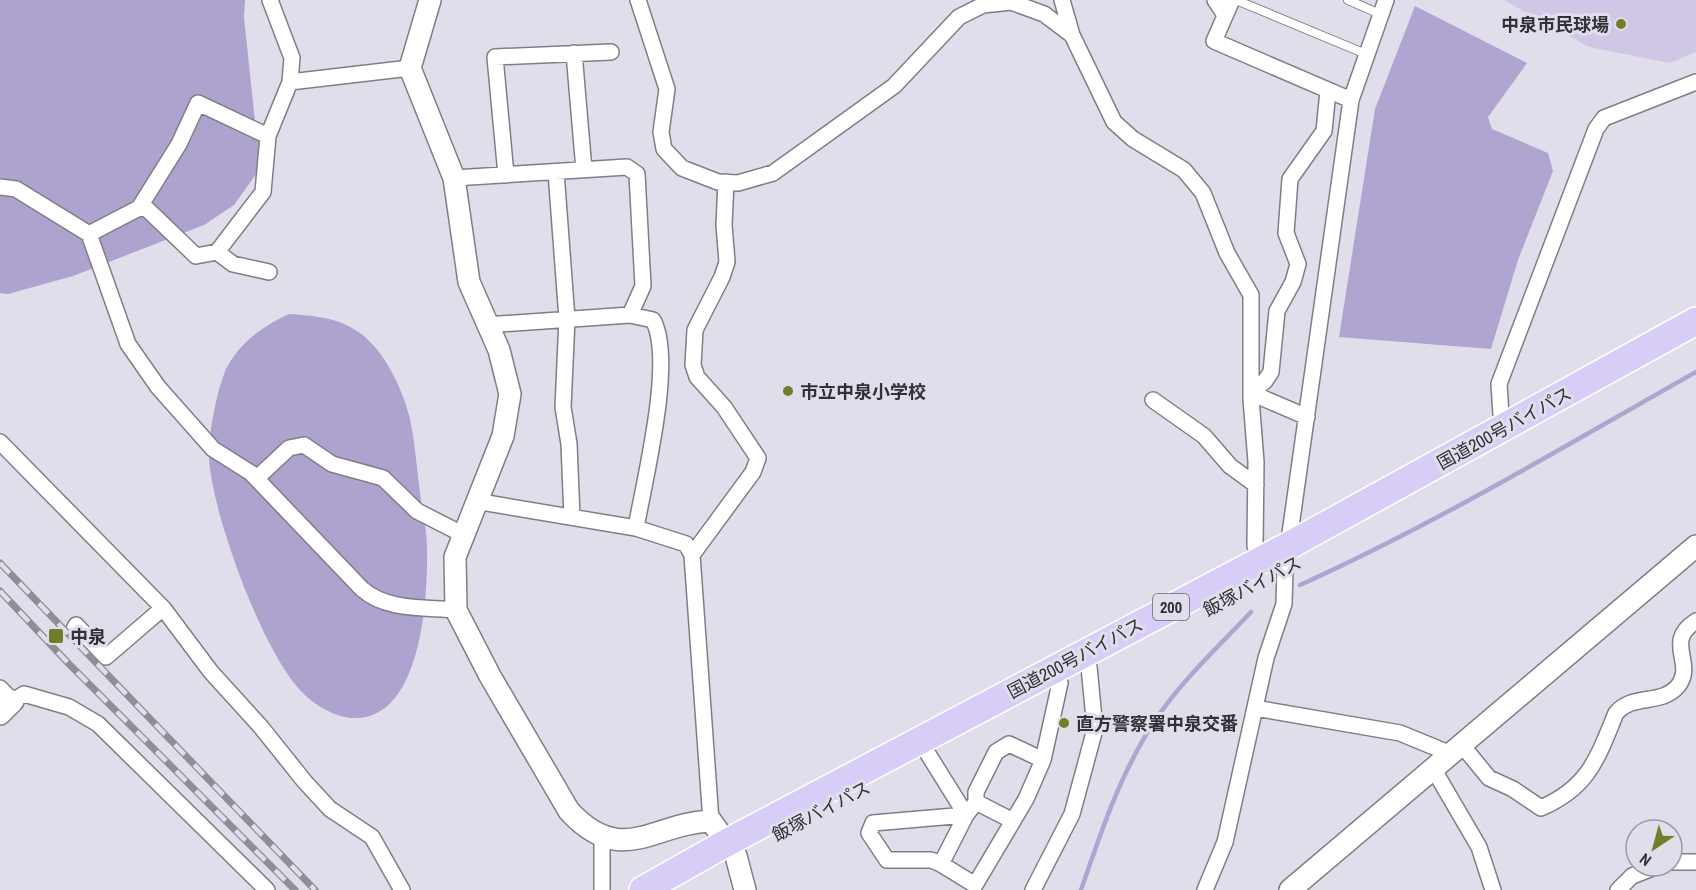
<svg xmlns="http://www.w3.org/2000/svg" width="1696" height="890" viewBox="0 0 1696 890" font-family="'Archivo Narrow','Noto Sans JP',sans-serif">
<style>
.green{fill:#cfc7e5}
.forest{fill:#aea2cf}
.water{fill:#b0a4d1}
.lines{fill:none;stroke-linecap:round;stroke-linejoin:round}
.stream{stroke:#b0a4d1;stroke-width:4.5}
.lane-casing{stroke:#807d88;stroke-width:10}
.street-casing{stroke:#807d88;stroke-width:18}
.secondary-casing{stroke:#807d88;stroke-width:24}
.highway-casing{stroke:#fff;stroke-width:30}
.lane{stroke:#fff;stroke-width:8}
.street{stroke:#fff;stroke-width:15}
.secondary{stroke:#fff;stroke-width:21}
.highway{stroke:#d8cdf7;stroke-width:27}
.rail-casing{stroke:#8f8d96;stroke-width:7}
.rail{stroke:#e1deeb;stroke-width:4.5;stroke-dasharray:14;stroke-linecap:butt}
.poi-dot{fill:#727e2b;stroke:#e1deeb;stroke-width:2}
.labels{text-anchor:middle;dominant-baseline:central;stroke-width:6;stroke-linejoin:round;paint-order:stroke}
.shield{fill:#e1deeb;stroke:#66656c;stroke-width:1.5}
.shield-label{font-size:16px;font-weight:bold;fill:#323136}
.poi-label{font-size:18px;font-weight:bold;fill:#323136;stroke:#e1deeb;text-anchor:start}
.street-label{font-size:18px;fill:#323136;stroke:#e1deeb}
</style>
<rect width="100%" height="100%" fill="#e1deeb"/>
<path class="green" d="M1504 0H1696V52L1670 63 1589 47Z"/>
<path class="forest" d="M0 0H245L244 18 255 121 263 150 262 166 234 205 204 225 73 276 8 294 0 293Z
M289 314C315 316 338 317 360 333 385 351 403 390 410 419 415 443 417 469 420 493 422 511 427 530 427 548 428 596 422 717 356 718 339 719 315 706 303 693 263 654 212 514 209 458 208 435 217 390 226 369 240 342 263 326 289 314Z"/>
<path class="water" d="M1415 6 1527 63 1488 117 1492 129 1548 153 1553 171 1518 260 1491 349 1339 337 1375 109Z"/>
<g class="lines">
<path class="stream" d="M1300 585C1437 523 1565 446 1696 372
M1081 890C1101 832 1120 774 1154 722 1180 682 1218 647 1251 612"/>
<g class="lane-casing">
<path id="lane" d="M1236 0 1366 54
M1348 0 1380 14"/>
</g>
<g class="street-casing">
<path id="street" d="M638 0 667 89 661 132 664 149 682 168 718 182 738 183 773 173 894 86 959 17 983 5 1011 2 1044 14 1072 35
M1062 0 1072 35 1114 122 1133 139 1184 170 1203 193 1227 253 1251 295V399L1256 462 1255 546
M1215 0 1225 15
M1232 0 1214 41 1351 100
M574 53 584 170
M290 82 410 68
M556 172 567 319 563 407 569 444 572 517
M506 175 495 57 611 52
M454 178 627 167 637 174 643 286 630 315
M0 187 16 189 89 234 128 344 158 387 213 449 251 473 362 589C387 611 425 607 456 610
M139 208 179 144 198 103 268 136
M89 234 139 208 147 209 196 256 217 252 233 264 269 272
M217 252 263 192 268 136 290 82 292 58 270 0
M485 325 630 315 653 320C675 360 644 481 636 528
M1153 400 1204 436 1230 466 1256 485
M1307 417 1251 393 1265 381 1271 372 1277 311 1293 282 1298 264 1286 233 1290 179 1324 131 1328 91
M1502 430 1499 384 1596 129 1604 118 1696 82
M0 442 163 608 211 672 261 727 305 782 330 809 372 837 402 890
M257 478 289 448 304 445 332 464 383 478 417 511 464 535
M475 501 636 528 686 544 692 555 711 821
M692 555 753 472 758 458 724 407 697 377 693 365 695 330 722 277 727 262 724 225 726 182
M74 629 76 625 106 657 163 608
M0 688 13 701 24 694 69 707 98 724 267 890
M1255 708 1400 733 1451 754
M1461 744 1489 778 1513 789 1541 808C1589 787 1597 759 1616 713 1633 693 1661 706 1678 686 1696 663 1663 642 1696 621
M928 754 966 815 941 864 975 885 1026 799 1043 760 1060 683
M1434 770 1479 847 1493 890
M976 802V792L996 752 1009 744 1043 760
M602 836V890
M1672 862H1696
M941 864 931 860H887L869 833 873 823 966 815 976 802 1013 821
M1033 890 1072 814 1095 729 1089 667
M1205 890 1225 842 1266 658 1284 604 1285 569 1351 100 1386 0
M1618 890 1632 876 1658 866"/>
</g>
<g class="secondary-casing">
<path id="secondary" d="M430 0 410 68 454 178 469 282 499 350 510 394 503 436 455 557 456 610 490 676 569 811C622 868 653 823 711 821L736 856 745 890
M0 714 13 701
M1290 890 1696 546"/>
</g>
<g class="highway-casing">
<path id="highway" d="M643 890 728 842 1290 545 1696 321"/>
</g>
<use href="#lane" class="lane"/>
<use href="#street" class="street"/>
<use href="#secondary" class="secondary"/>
<use href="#highway" class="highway"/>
<g class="rail-casing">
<path id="rail" d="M0 563 315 890
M0 591 68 663 295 890"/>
</g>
<use href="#rail" class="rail"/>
</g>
<g class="poi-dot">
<circle cx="1621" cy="24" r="6"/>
<circle cx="788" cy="391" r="6"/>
<rect x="48" y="628" width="16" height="16" rx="3"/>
<circle cx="1064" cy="723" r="6"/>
</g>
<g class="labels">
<rect class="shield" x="1153" y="594" width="36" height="26" rx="4.5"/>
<g class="shield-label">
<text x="1171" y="607">200</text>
</g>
<g class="poi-label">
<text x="1609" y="24" text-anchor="end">中泉市民球場</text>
<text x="800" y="391">市立中泉小学校</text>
<text x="70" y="636">中泉</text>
<text x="1076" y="723">直方警察署中泉交番</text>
</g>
<g class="street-label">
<text transform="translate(1504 428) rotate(-29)">国道200号バイパス</text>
<text transform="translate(1252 586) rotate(-28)">飯塚バイパス</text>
<text transform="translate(1075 658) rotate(-28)">国道200号バイパス</text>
<text transform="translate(821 811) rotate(-28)">飯塚バイパス</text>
</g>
</g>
<g transform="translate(1654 848) rotate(216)"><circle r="28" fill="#e1deeb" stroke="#9b99a3" stroke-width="1.5"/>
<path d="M0-4.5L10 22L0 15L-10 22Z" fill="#727e2b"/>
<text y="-9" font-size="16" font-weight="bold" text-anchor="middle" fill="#323136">N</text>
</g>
</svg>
